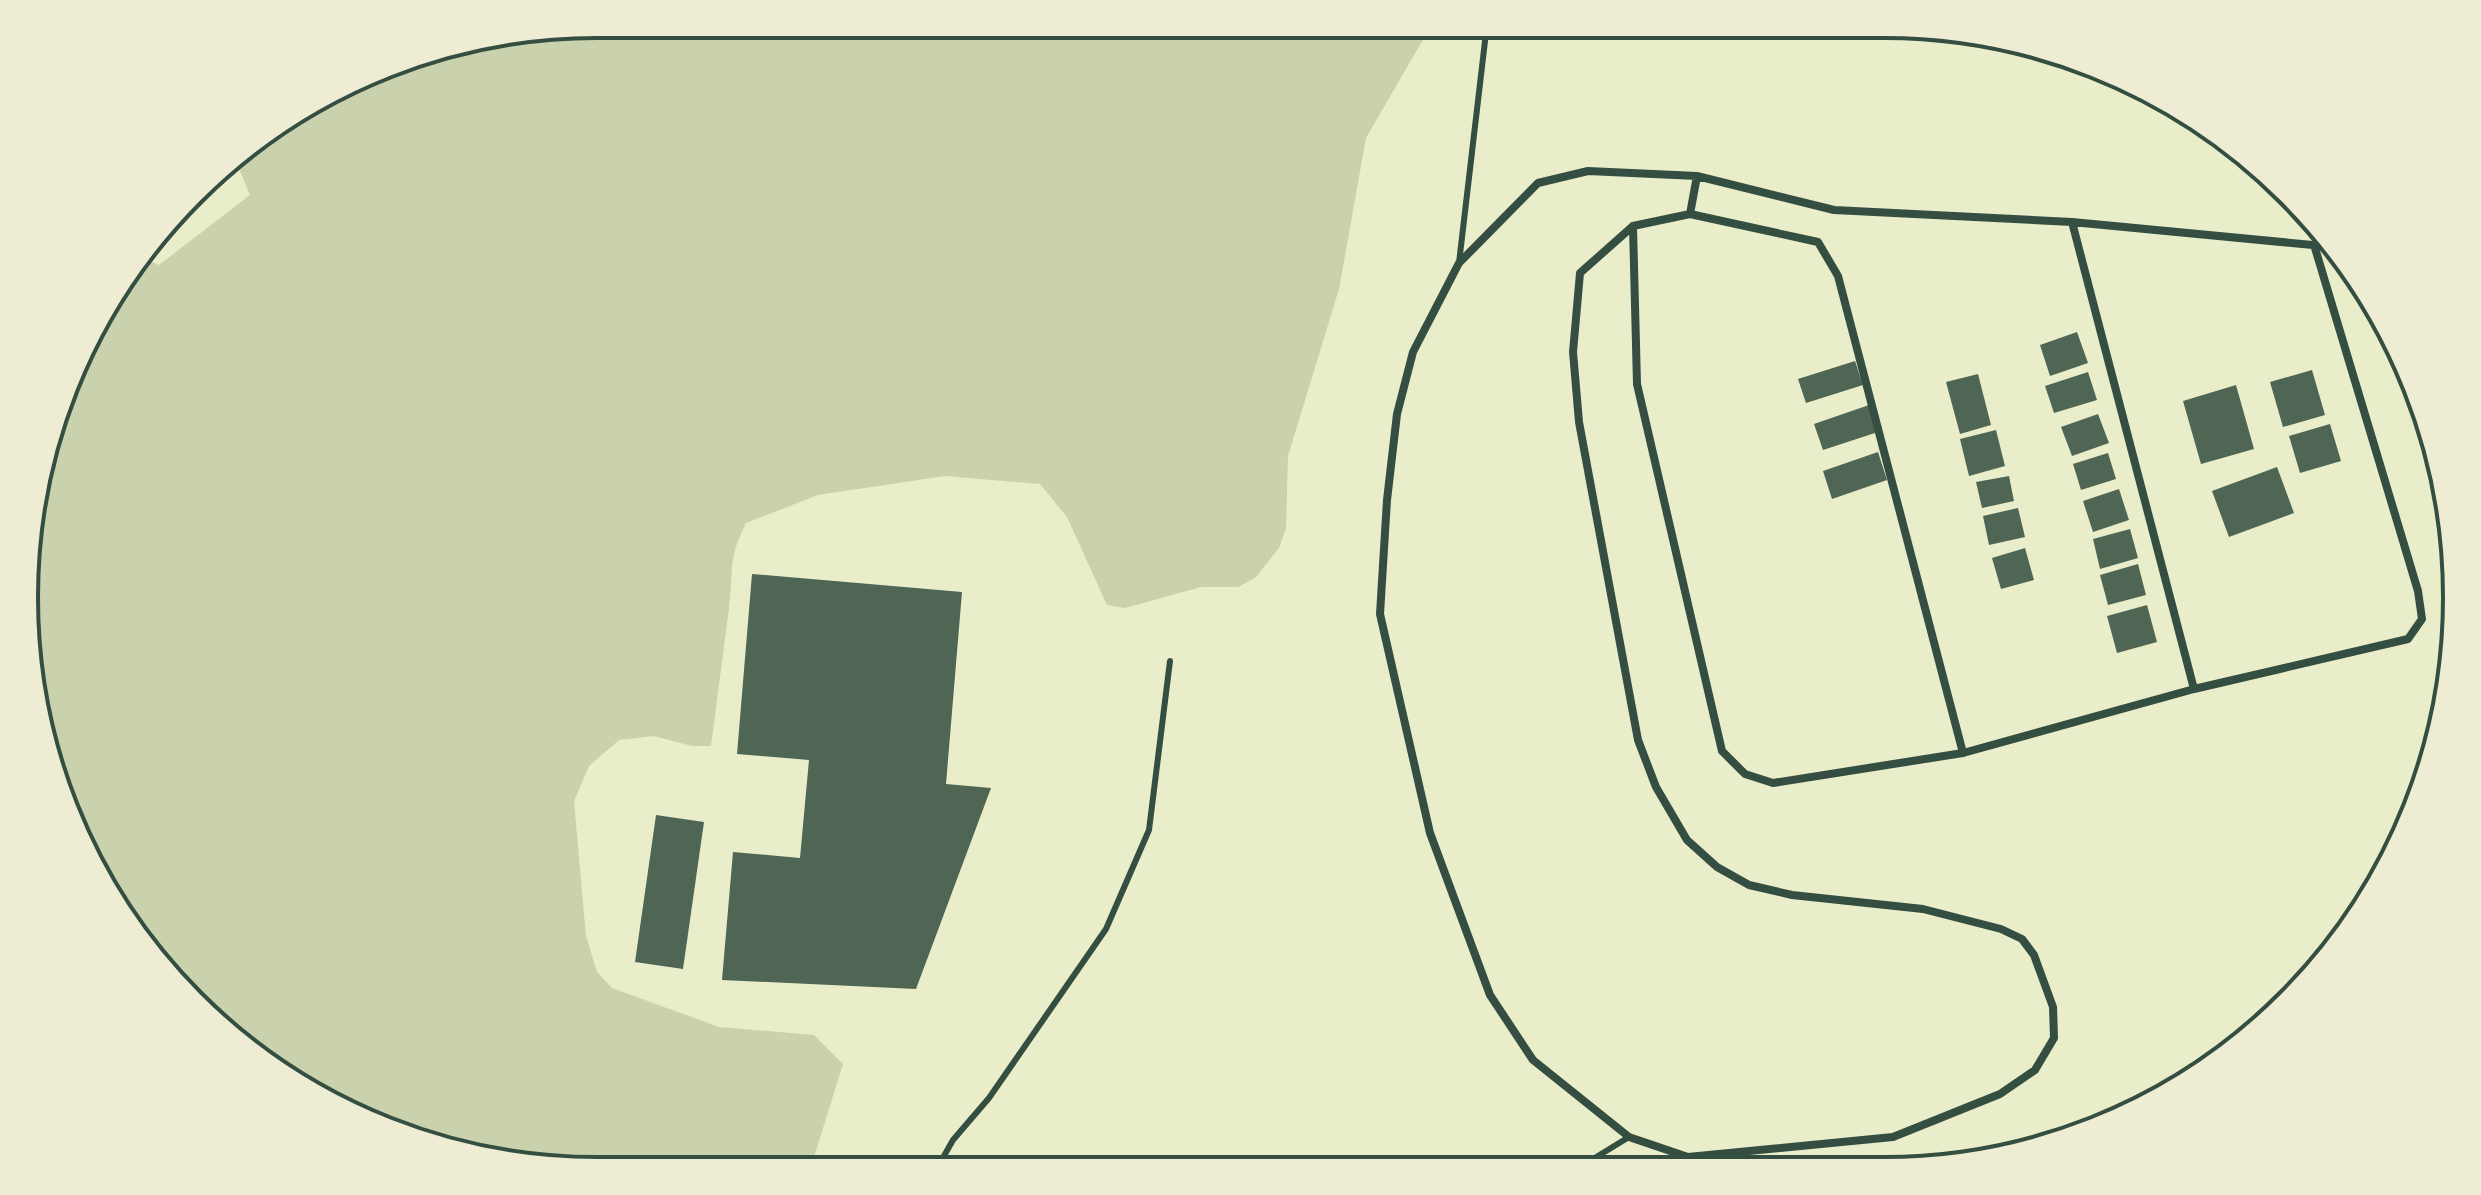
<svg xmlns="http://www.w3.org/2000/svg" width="2481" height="1195" viewBox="0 0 2481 1195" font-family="'Sofia Sans Condensed',sans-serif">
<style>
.green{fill:#cad2ad}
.building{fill:#4f6655}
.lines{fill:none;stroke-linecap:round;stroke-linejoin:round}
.service{stroke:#344e41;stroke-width:6}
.minor{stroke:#344e41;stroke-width:8}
.rim{fill:none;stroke:#344e41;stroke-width:4}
</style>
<rect width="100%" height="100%" fill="#e9edc9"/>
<path class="green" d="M598 24H1432L1366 138 1339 289 1288 456 1286 528 1279 548 1255 578 1238 587H1201L1125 608 1107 605 1067 517 1040 484 945 476 818 495 746 523C727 561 734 569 729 608 723 654 717 700 711 746H692L654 736 619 740 589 766 574 801 586 936 597 972 612 988 719 1027 814 1035 843 1064 810 1170 597 1171 485 1160 378 1127 219 1028 142 946 83 852 29 672 35 485 67 378 120 279 141 257 159 265 250 195 234 157 248 143 413 55Z"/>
<path class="building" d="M195 199 200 205 161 239 159 238Z
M2077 332 2088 363 2050 376 2040 345Z
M1855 361 1863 385 1806 403 1798 379Z
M2312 370 2325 415 2283 427 2270 382Z
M2088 372 2097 400 2054 413 2045 386Z
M1978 374 1991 425 1960 434 1946 382Z
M2236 385 2254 449 2201 464 2183 401Z
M1869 405 1878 432 1823 450 1814 424Z
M2098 414 2109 443 2072 456 2061 427Z
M2330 424 2341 461 2300 473 2289 436Z
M1996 430 2005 466 1969 476 1960 439Z
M1878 452 1887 480 1832 499 1823 471Z
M2108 453 2116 479 2081 490 2073 464Z
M2277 467 2294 513 2229 537 2212 491Z
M2009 476 2014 501 1982 508 1976 482Z
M2119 489 2129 520 2093 532 2083 501Z
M2018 508 2025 537 1989 545 1983 516Z
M2130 529 2138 558 2100 569 2093 539Z
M2025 548 2034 580 2001 589 1992 558Z
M2138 564 2146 595 2108 605 2100 575Z
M752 574 962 592 946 784 991 788 916 989 722 980 733 852 800 858 809 760 737 754Z
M2147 605 2157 642 2117 653 2107 616Z
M656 815 704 822 683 969 635 962Z"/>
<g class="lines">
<path class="service" d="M1459 263 1487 24
M1580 1167 1629 1137
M936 1170 953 1140 989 1098 1106 929 1149 830 1170 661"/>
<path class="minor" d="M1697 176 1690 214 1633 226 1580 273 1573 352 1579 422 1638 740 1656 787 1687 840 1717 867 1749 885 1792 895 1923 909 2001 929 2022 939 2034 955 2053 1007 2054 1038 2035 1070 2000 1094 1893 1137 1688 1157 1629 1137 1533 1060 1490 995 1430 833 1380 614 1387 500 1397 414 1413 352 1459 263 1538 183 1588 171 1697 176 1834 210 2072 222 2334 247
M1633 226 1637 384 1722 751 1745 774 1773 783 1963 753 1838 276 1818 242 1690 214
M2194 689 2408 639 2422 619 2418 591 2315 248
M1963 753 2194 689 2072 222"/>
</g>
<path d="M0 0H2481V1195H0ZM597 38H1884A559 559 0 0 1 2443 597V598A559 559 0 0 1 1884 1157H597A559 559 0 0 1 38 598V597A559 559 0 0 1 597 38Z" fill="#eeecd3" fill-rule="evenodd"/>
<path class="rim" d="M597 38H1884A559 559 0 0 1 2443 597V598A559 559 0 0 1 1884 1157H597A559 559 0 0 1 38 598V597A559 559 0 0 1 597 38Z"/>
</svg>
